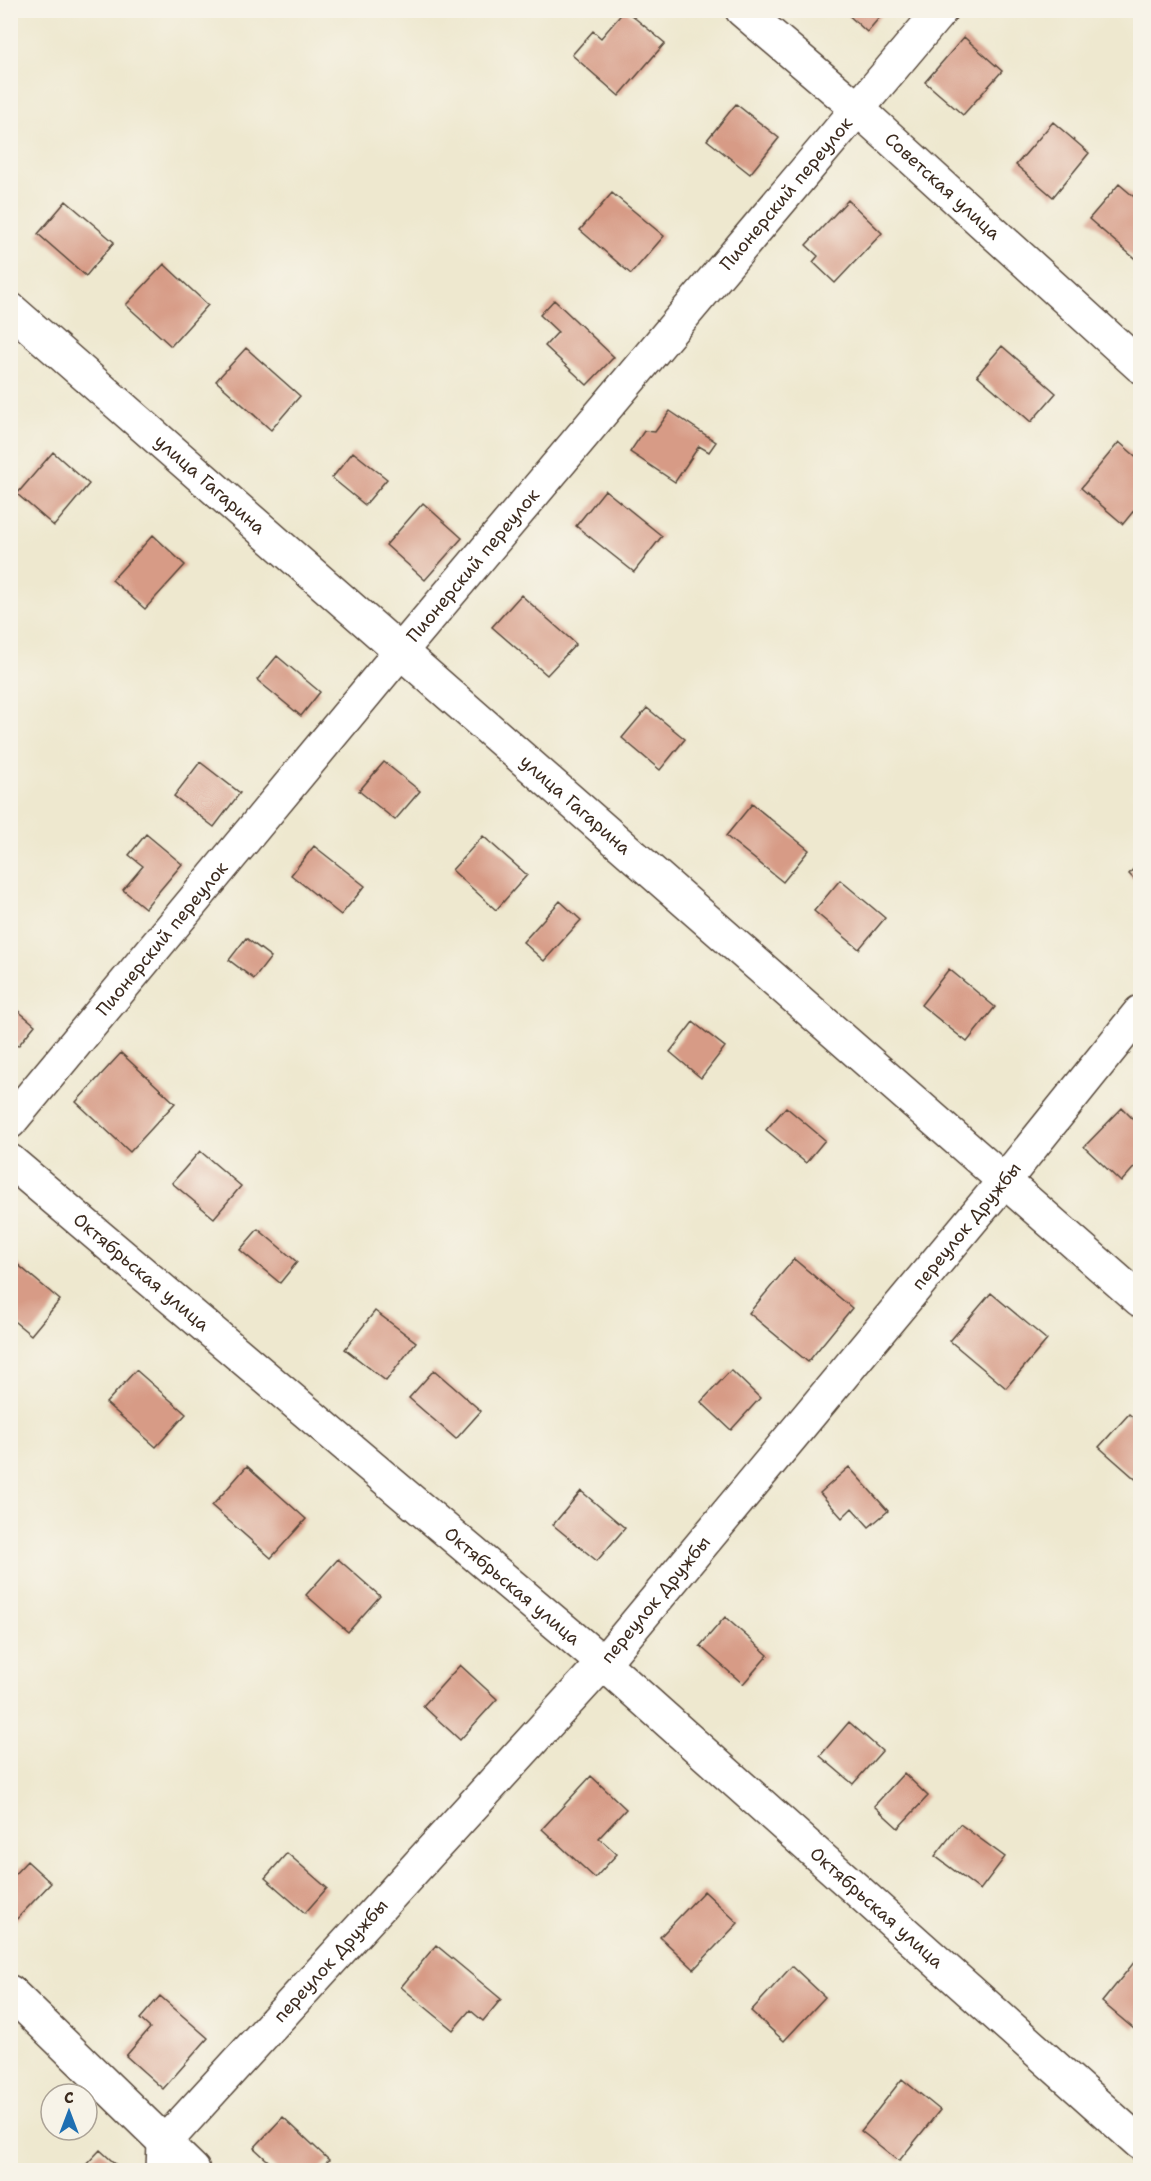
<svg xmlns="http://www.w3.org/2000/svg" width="1151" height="2181" viewBox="0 0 1151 2181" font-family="'Shantell Sans',sans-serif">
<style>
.building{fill:#d79b86}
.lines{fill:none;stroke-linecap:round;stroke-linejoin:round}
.minor-casing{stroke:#564639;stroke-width:36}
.minor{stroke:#fff;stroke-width:33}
.labels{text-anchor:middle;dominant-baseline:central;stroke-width:6;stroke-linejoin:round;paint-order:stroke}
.street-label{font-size:18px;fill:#3b2a1e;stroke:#f7f3e8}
</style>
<rect width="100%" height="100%" fill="#f7f3e8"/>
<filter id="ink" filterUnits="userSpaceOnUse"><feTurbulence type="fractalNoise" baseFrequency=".0167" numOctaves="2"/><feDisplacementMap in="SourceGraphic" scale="12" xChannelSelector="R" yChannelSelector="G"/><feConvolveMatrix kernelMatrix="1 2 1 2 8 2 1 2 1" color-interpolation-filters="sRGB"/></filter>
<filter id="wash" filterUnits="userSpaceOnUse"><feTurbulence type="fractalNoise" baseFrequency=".008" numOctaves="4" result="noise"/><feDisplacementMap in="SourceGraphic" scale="24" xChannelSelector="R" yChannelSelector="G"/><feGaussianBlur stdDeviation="1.35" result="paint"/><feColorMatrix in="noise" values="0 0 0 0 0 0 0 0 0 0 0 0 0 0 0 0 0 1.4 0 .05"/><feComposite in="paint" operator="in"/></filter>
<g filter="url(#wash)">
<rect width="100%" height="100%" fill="#eee8cf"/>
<g id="blocks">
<path class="building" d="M625 10 665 43 619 96 572 55 593 31 601 38Z
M843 10H886L867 32Z
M964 37 1002 71 963 115 925 82Z
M736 104 779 138 750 174 707 140Z
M1053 122 1089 153 1053 197 1016 165Z
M1119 184 1140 202V263L1089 219Z
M612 193 664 236 631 274 580 230Z
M848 200 882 233 835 283 813 262 818 256 806 245Z
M66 201 114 242 86 276 38 234Z
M164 264 208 305 171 346 126 305Z
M554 300 614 357 587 385 545 346 558 332 540 315Z
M1002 346 1056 393 1031 422 977 375Z
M246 348 300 396 271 430 216 381Z
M670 411 716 442 709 452 699 446 675 482 630 452 644 431 655 432Z
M1119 442 1140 460V503L1123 524 1081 488Z
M53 452 89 484 54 526 17 494Z
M353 452 387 479 365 505 332 478Z
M605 490 662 536 634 572 576 526Z
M423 503 462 538 425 580 386 545Z
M153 535 185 565 145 609 112 580Z
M521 595 576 644 547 675 492 627Z
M277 656 320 692 301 716 257 680Z
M647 708 685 739 660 770 622 738Z
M200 762 240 793 214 827 174 796Z
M384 762 420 791 395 820 359 791Z
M752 804 809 850 783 882 726 836Z
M146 834 182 864 145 908 123 890 143 866 129 855Z
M483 836 527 875 496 910 452 870Z
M314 846 365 886 341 915 291 875Z
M1140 861V885L1129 874Z
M840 880 885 918 859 949 814 911Z
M560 901 581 920 544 961 523 942Z
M246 938 271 957 254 979 229 960Z
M949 969 995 1007 967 1042 921 1005Z
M10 1004 35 1025 18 1046 10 1040Z
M693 1022 725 1047 701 1078 670 1052Z
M121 1053 175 1103 130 1152 76 1102Z
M786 1107 825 1140 806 1163 766 1130Z
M1122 1108 1140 1126V1161L1121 1182 1084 1147Z
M200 1151 241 1186 214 1218 172 1183Z
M258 1229 297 1262 280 1283 240 1250Z
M10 1258 60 1300 31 1335 10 1318Z
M794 1259 852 1308 808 1362 749 1313Z
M991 1293 1047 1340 1006 1388 950 1341Z
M375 1311 416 1342 386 1381 345 1349Z
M136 1370 186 1414 156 1447 106 1403Z
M434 1370 481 1411 456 1439 409 1398Z
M731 1370 760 1398 731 1430 701 1402Z
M1129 1414 1140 1423V1483L1099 1447Z
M247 1466 306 1519 271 1558 212 1506Z
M849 1467 888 1511 869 1527 852 1508 842 1518 820 1493Z
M581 1491 625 1528 597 1561 553 1525Z
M338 1559 380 1596 348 1632 306 1595Z
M725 1617 768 1655 743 1684 700 1646Z
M460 1665 497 1699 460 1740 423 1706Z
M849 1722 882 1751 853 1784 820 1756Z
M904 1773 928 1796 898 1828 874 1806Z
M591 1776 626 1809 599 1838 617 1854 595 1878 542 1829Z
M960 1824 1005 1857 980 1890 935 1856Z
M287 1853 327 1888 305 1913 265 1878Z
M27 1861 51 1883 12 1924 10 1879Z
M704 1891 738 1923 694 1969 660 1937Z
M436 1945 501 1999 483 2021 470 2010 453 2030 401 1987Z
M1140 1955V2021L1134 2029 1102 2002Z
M792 1966 825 1997 784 2041 751 2011Z
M160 1996 208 2038 163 2089 126 2056 150 2028 140 2019Z
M902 2079 940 2110 899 2161 861 2131Z
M283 2117 329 2160 319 2170H278L254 2148Z
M100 2150 122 2170H81Z"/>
</g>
</g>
<g filter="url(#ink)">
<use href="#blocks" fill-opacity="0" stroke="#564639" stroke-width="1.5"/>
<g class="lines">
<g class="minor-casing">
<g id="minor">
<path id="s1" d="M742 10 859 110 1140 366"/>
<path id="s2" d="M10 309 1140 1300"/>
<path id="s3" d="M10 1122 400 652 941 10"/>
<path id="s4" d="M10 1161 603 1663 1140 2143"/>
<path d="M10 1992 193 2170"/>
<path id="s5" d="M163 2170 164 2143 603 1663 1004 1181 1140 1012"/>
</g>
</g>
<use href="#minor" class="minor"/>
</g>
</g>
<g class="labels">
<g class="street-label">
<text stroke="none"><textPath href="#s1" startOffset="267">Советская улица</textPath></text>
<text stroke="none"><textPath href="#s3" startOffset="1210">Пионерский переулок</textPath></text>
<text stroke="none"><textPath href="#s2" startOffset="266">улица Гагарина</textPath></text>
<text stroke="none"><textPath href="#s3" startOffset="724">Пионерский переулок</textPath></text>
<text stroke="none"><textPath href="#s2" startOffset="752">улица Гагарина</textPath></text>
<text stroke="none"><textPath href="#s3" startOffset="238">Пионерский переулок</textPath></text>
<text stroke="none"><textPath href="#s5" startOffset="1246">переулок Дружбы</textPath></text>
<text stroke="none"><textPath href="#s4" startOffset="172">Октябрьская улица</textPath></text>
<text stroke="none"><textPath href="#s4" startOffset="658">Октябрьская улица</textPath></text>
<text stroke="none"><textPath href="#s5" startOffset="760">переулок Дружбы</textPath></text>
<text stroke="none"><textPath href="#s4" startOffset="1144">Октябрьская улица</textPath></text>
<text stroke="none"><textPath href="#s5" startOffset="274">переулок Дружбы</textPath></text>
</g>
</g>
<rect width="1151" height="2181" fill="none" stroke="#f7f3e8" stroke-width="36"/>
<g transform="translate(69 2112)"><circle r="28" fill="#f7f3e8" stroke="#aca397" stroke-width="1.5"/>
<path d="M0-4.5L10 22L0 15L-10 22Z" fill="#1f6fb2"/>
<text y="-9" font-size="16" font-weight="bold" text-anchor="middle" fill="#3b2a1e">С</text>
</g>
</svg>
